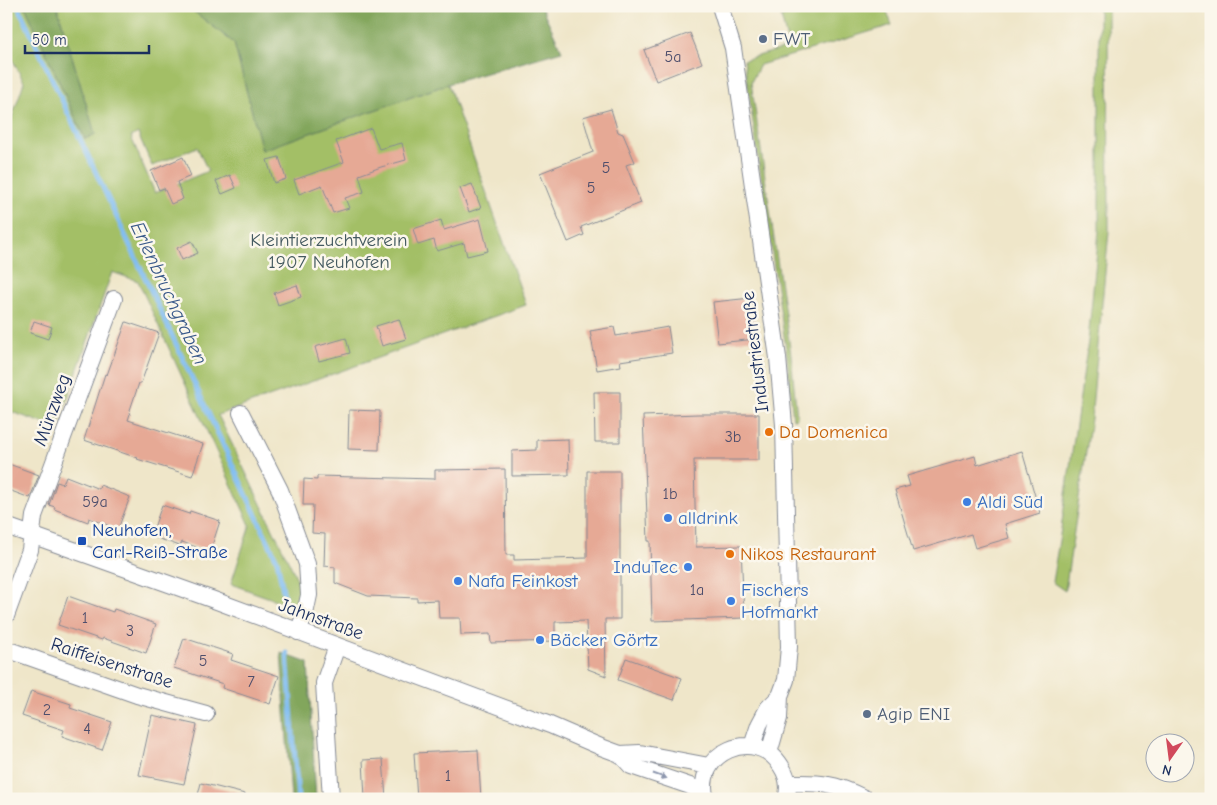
<svg xmlns="http://www.w3.org/2000/svg" width="1217" height="805" viewBox="0 0 1217 805" font-family="'Comic Neue',sans-serif">
<style>
.green{fill:#a3bf66;stroke:#5f7762;fill-rule:evenodd}
.forest{fill:#82a65b;stroke:#4e6a5c}
.lines{fill:none;stroke-linecap:round;stroke-linejoin:round}
.stream{stroke:#7ebcf1;stroke-width:5}
.building{fill:#e6a995}
.minor-casing{stroke:#858a94;stroke-width:18}
.minor{stroke:#fff;stroke-width:16}
.oneway{fill:#8d97ae}
.service-dot{fill:#5c6f8a;stroke:#fbf7ec;stroke-width:2}
.food-dot{fill:#e8710a;stroke:#fbf7ec;stroke-width:2}
.shop-dot{fill:#3f7fe0;stroke:#fbf7ec;stroke-width:2}
.transit-dot{fill:#1a4fb4;stroke:#fbf7ec;stroke-width:2}
.labels{text-anchor:middle;dominant-baseline:central;stroke-width:5;stroke-linejoin:round;paint-order:stroke}
.number-label{font-size:16px;fill:#4e4e6c}
.service-label{font-size:19px;fill:#4e5e75;stroke:#fbf7ec;text-anchor:start}
.park-label{font-size:19px;fill:#445a60;stroke:#fbf7ec}
.street-label{font-size:19px;fill:#1b2f5e;stroke:#fbf7ec}
.food-label{font-size:19px;fill:#c56008;stroke:#fbf7ec;text-anchor:start}
.shop-label{font-size:19px;fill:#366cbe;stroke:#fbf7ec;text-anchor:start}
.transit-label{font-size:19px;fill:#164399;stroke:#fbf7ec;text-anchor:start}
.water-label{font-size:20px;font-style:italic;fill:#39598a;stroke:#fbf7ec}
</style>
<rect width="100%" height="100%" fill="#fbf7ec"/>
<filter id="ink" filterUnits="userSpaceOnUse"><feTurbulence type="fractalNoise" baseFrequency=".02" numOctaves="2"/><feDisplacementMap in="SourceGraphic" scale="10" xChannelSelector="R" yChannelSelector="G"/><feConvolveMatrix kernelMatrix="1 2 1 2 8 2 1 2 1" color-interpolation-filters="sRGB"/></filter>
<filter id="wash" filterUnits="userSpaceOnUse"><feTurbulence type="fractalNoise" baseFrequency=".0096" numOctaves="4" result="noise"/><feDisplacementMap in="SourceGraphic" scale="20" xChannelSelector="R" yChannelSelector="G"/><feGaussianBlur stdDeviation="1.12" result="paint"/><feColorMatrix in="noise" values="0 0 0 0 0 0 0 0 0 0 0 0 0 0 0 0 0 1.4 0 .05"/><feComposite in="paint" operator="in"/></filter>
<g filter="url(#wash)">
<rect width="100%" height="100%" fill="#efe6c9"/>
<path class="green" d="M6 6H25L85 139 95 134 57 6H187L234 43 262 150 448 84 526 305 218 415 301 587 295 607 231 584 250 525 138 281 112 272 57 428 6 410V135L24 82 6 47ZM138 133 152 166 197 147 208 171 155 193 131 137Z
M816 6H885L892 25 760 65 751 82 791 355 797 418 793 419 787 356 744 60 789 47 781 17Z
M1099 6H1108L1109 231 1091 419 1065 591 1052 582 1061 529 1088 341 1099 230Z"/>
<path class="forest" d="M25 6H57L95 134 85 139Z
M187 6H541L562 51 448 84 262 150 234 43Z
M281 653 308 663 316 799H291Z"/>
<g class="lines">
<path class="stream" d="M18 6 277 560 284 596
M287 653 298 799"/>
</g>
<g id="blocks">
<path class="building" d="M690 33 702 63 656 81 644 50Z
M611 109 618 132 623 134 635 162 626 165 641 203 581 227 584 235 568 242 540 173 593 152 583 117Z
M371 128 379 149 402 143 406 160 381 167 359 175 364 192 345 198 349 208 333 213 322 185 299 194 294 180 344 162 336 141Z
M183 157 191 176 177 182 183 199 171 204 164 188 159 190 151 171Z
M279 157 286 179 274 183 267 160Z
M230 175 236 188 222 194 216 181Z
M472 184 481 208 469 212 460 188Z
M480 219 488 251 467 256 464 243 437 251 434 240 418 245 413 229 441 220 444 230Z
M192 241 198 253 182 260 177 248Z
M297 285 301 297 278 305 274 293Z
M751 298 756 339 718 343 713 302Z
M399 319 406 339 382 346 376 326Z
M34 321 52 327 48 339 30 333Z
M126 322 159 333 141 383H139L129 413 130 414 128 420 203 444 192 476 137 459 138 458 84 440 105 374 107 375Z
M614 327 616 336 668 327 672 353 620 361 621 366 597 370 590 331Z
M346 338 350 353 319 361 315 347Z
M594 392H620V442H595Z
M349 410 380 411 379 450 348 449Z
M698 414H759V460H694L696 547 741 546 744 618 652 621 650 541H648L643 416Z
M568 439 569 475 512 476V451L537 450V440Z
M1022 451 1040 513 1005 524 1009 538 975 548 971 534 913 551 895 490 910 486 907 476 975 456 977 465Z
M6 463 39 475 30 498 6 489Z
M505 469 506 555H514V560L587 558V471H620V619H605L606 676 588 669 586 621 555 622V641L491 643 490 634 461 635 460 618H439L438 600 417 601V598L368 596 335 583V567L324 566 325 534 312 533 313 505H303L304 479 317 480V476L435 479V470Z
M66 476 99 489 100 485 130 497 118 529 89 518 88 522 54 509 55 507 49 505 57 482 63 484Z
M162 505 189 514 190 511 220 521 210 552 182 542 180 546 151 536Z
M68 596 113 612 114 609 156 624 146 653 103 638 102 640 58 625Z
M184 638 233 654 231 660 279 676 270 704 222 688 223 684 174 668Z
M626 658 682 678 674 700 618 680Z
M31 691 71 704 70 708 112 722 102 750 62 736 64 730 22 716Z
M152 715 197 725 184 784 139 775Z
M478 750 481 799H417L414 753Z
M383 759 386 799H365L363 760Z
M201 783 245 794 244 799H197Z"/>
</g>
</g>
<g filter="url(#ink)">
<use href="#blocks" fill-opacity="0" stroke="#858a94" stroke-width="1"/>
<g class="lines">
<g class="minor-casing">
<path id="minor" d="M720 6 733 48 778 358 784 425 789 647 786 680 780 696 779 718 769 753
M241 413 280 490 307 564 309 595 305 614 298 632
M6 526 214 600 550 725 601 747 620 754 640 753 709 766
M6 616 30 550 34 516 114 299
M6 649 137 695 206 714
M752 746 759 725 768 708 780 696
M620 754 631 766 690 786 704 793
M788 783C801 783 815 782 828 785 841 787 854 793 866 799
M331 799 324 683 337 646
M706 799C692 753 756 725 781 766 787 775 790 787 786 799"/>
</g>
<use href="#minor" class="minor"/>
</g>
<defs><path id="oneway-solid" d="M-6-.8H1V-3.2L6.5 0L1 3.2V.8H-6Z" transform="scale(1.25)"/></defs>
<use class="oneway" href="#oneway-solid" transform="translate(660 776) rotate(19)"/>
</g>
<g class="service-dot">
<circle cx="763" cy="39" r="5"/>
<circle cx="867" cy="714" r="5"/>
</g>
<g class="food-dot">
<circle cx="769" cy="432" r="5"/>
<circle cx="730" cy="554" r="5"/>
</g>
<g class="shop-dot">
<circle cx="967" cy="502" r="5"/>
<circle cx="668" cy="518" r="5"/>
<circle cx="688" cy="567" r="5"/>
<circle cx="458" cy="581" r="5"/>
<circle cx="731" cy="601" r="5"/>
<circle cx="540" cy="640" r="5"/>
</g>
<rect class="transit-dot" x="77" y="536" width="10" height="10" rx="2.5"/>
<g class="labels">
<g class="number-label">
<text x="673" y="57">5a</text>
<text x="606" y="168">5</text>
<text x="591" y="188">5</text>
<text x="733" y="437">3b</text>
<text x="670" y="494">1b</text>
<text x="95" y="502">59a</text>
<text x="697" y="590">1a</text>
<text x="85" y="618">1</text>
<text x="130" y="631">3</text>
<text x="203" y="661">5</text>
<text x="251" y="682">7</text>
<text x="47" y="710">2</text>
<text x="87" y="729">4</text>
<text x="448" y="776">1</text>
</g>
<g class="service-label">
<text x="773" y="39">FWT</text>
<text x="877" y="714">Agip ENI</text>
</g>
<g class="park-label">
<text x="329" y="240">Kleintierzuchtverein<tspan x="329" dy="22">1907 Neuhofen</tspan></text>
</g>
<g class="street-label">
<text transform="translate(755 352) rotate(-97)">Industriestraße</text>
<text transform="translate(52 410) rotate(-70)">Münzweg</text>
<text transform="translate(321 619) rotate(20)">Jahnstraße</text>
<text transform="translate(112 663) rotate(18)">Raiffeisenstraße</text>
</g>
<g class="food-label">
<text x="779" y="432">Da Domenica</text>
<text x="740" y="554">Nikos Restaurant</text>
</g>
<g class="shop-label">
<text x="977" y="502">Aldi Süd</text>
<text x="678" y="518">alldrink</text>
<text x="678" y="567" text-anchor="end">InduTec</text>
<text x="468" y="581">Nafa Feinkost</text>
<text x="741" y="590">Fischers<tspan x="741" dy="22">Hofmarkt</tspan></text>
<text x="550" y="640">Bäcker Görtz</text>
</g>
<g class="transit-label">
<text x="92" y="530">Neuhofen,<tspan x="92" dy="22">Carl-Reiß-Straße</tspan></text>
</g>
<g class="water-label">
<text transform="translate(169 293) rotate(65)">Erlenbruchgraben</text>
</g>
</g>
<rect width="1217" height="805" fill="none" stroke="#fbf7ec" stroke-width="25"/>
<g transform="translate(1170 758) rotate(194)"><circle r="24" fill="#fbf7ec" stroke="#a1a7b3"/>
<path d="M0-4L9 19L0 12L-9 19Z" fill="#d1495b"/>
<text y="-8" font-size="14" font-weight="bold" text-anchor="middle" fill="#1b2f5e">N</text>
</g>
<path d="M25 45v8h124v-8" fill="none" stroke="#1b2f5e" stroke-width="2.5"/>
<text x="32" y="45" font-size="15" fill="#1b2f5e" stroke="#fbf7ec" stroke-width="4" paint-order="stroke">50 m</text>
</svg>
